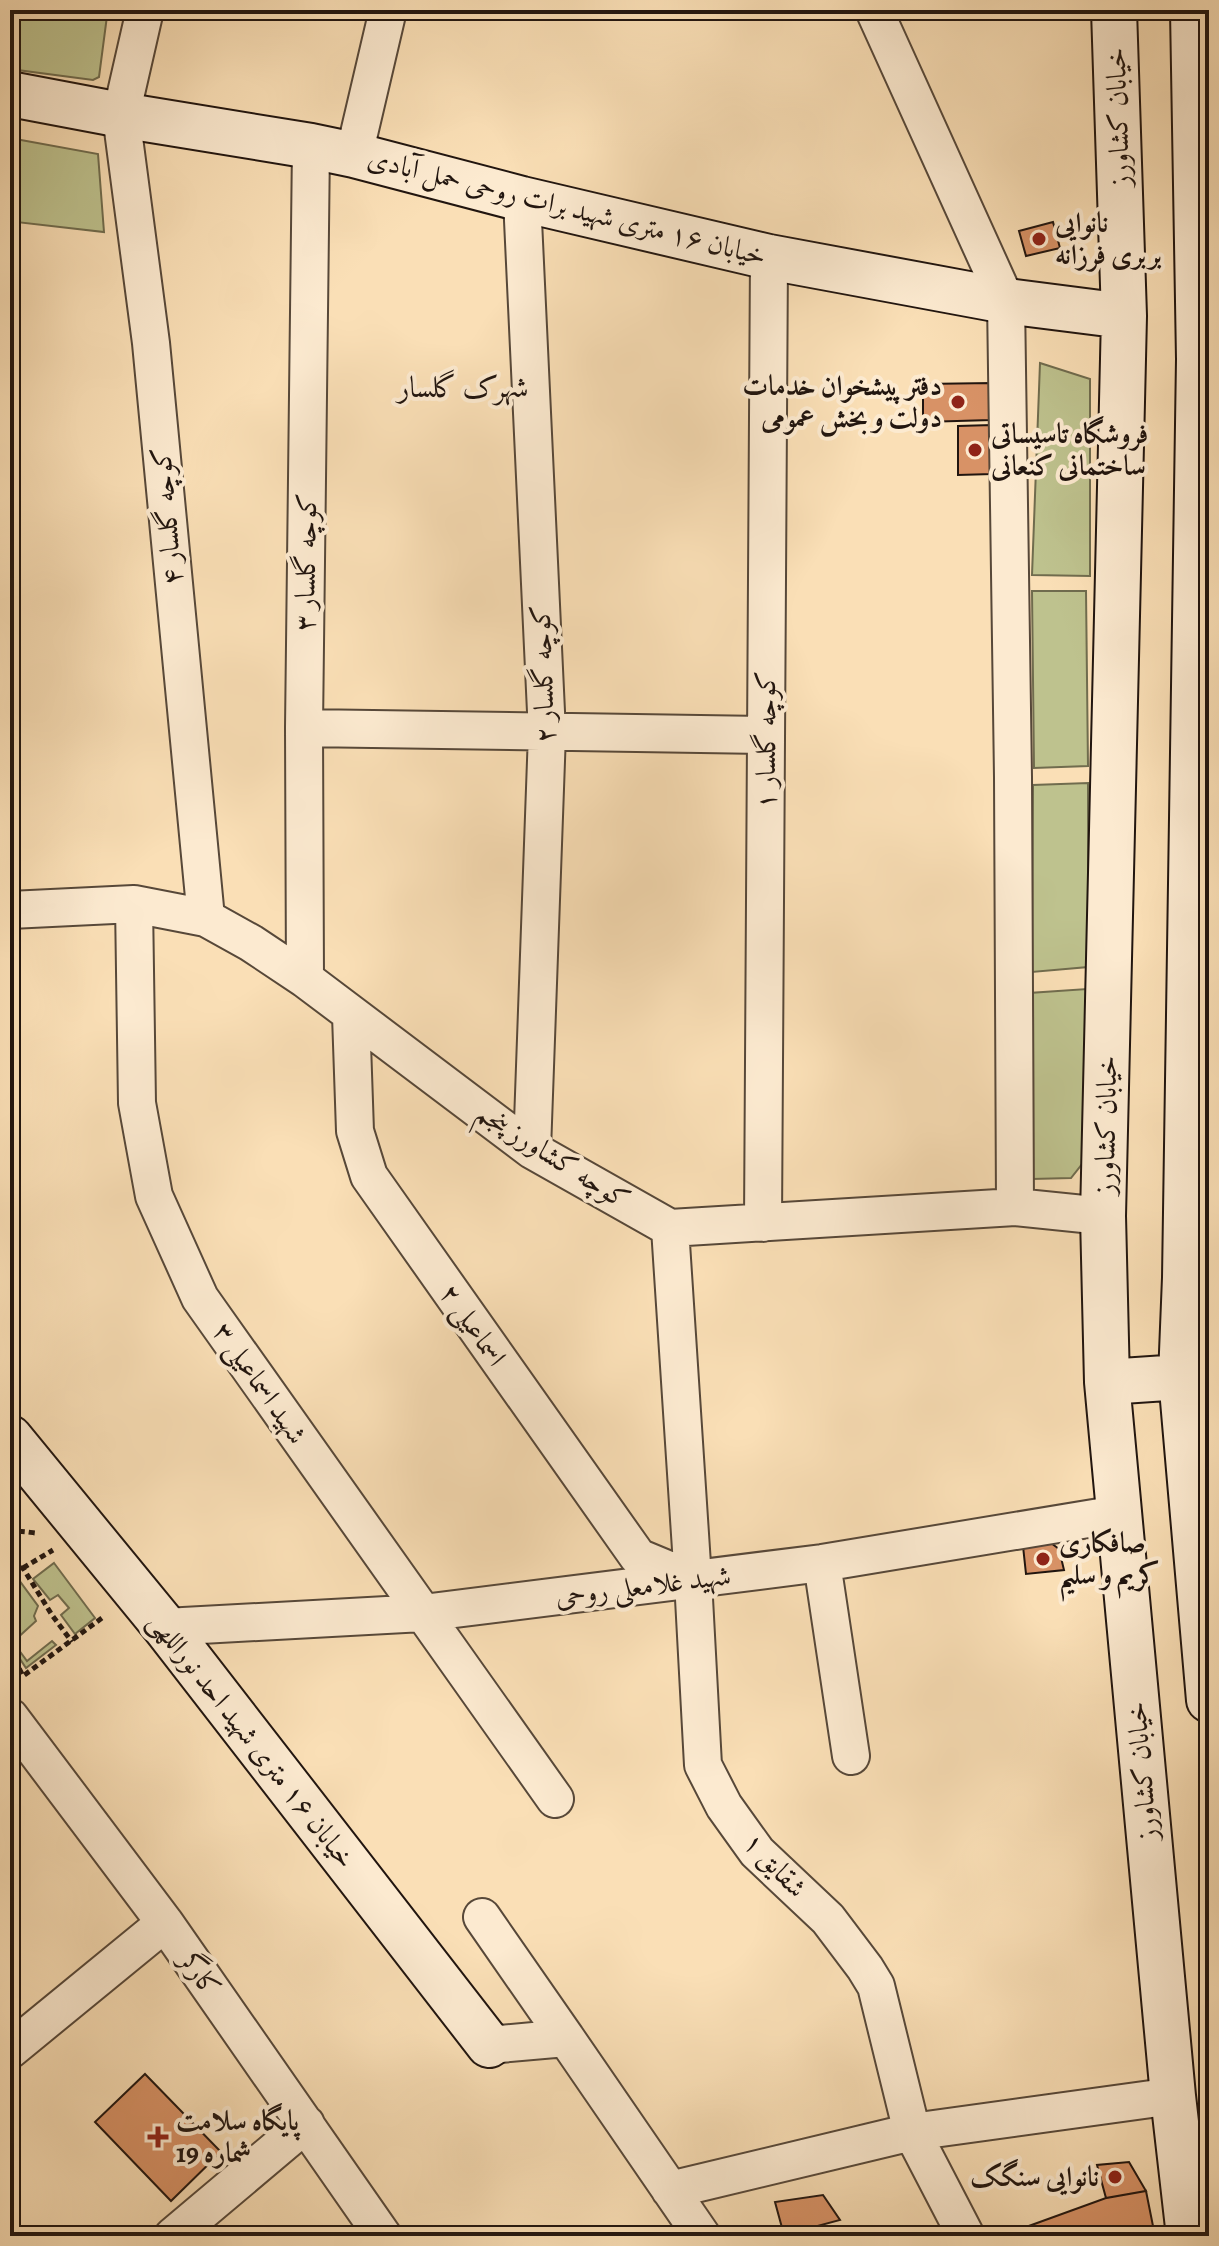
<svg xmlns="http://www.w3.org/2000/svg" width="1219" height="2246" viewBox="0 0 1219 2246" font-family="Alegreya,Amiri,serif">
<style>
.green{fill:#bec28e;stroke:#706c4e;stroke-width:2}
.building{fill:#d89266;stroke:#21150f;stroke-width:2}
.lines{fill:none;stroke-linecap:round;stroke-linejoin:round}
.street-casing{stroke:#574839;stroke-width:40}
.secondary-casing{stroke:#21150f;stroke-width:48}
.path{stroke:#21150f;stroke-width:5;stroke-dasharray:6 4;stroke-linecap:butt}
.street{stroke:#fcead0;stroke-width:36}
.secondary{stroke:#fcead0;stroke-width:44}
.poi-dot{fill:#8f2418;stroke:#fcead0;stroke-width:3}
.labels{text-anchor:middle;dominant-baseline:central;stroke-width:8;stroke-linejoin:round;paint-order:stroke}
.street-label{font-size:28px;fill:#21150f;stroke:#fcead0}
.poi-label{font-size:28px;font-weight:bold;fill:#21150f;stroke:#fcead0;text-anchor:start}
.neighbourhood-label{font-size:30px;fill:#21150f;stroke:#fcead0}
</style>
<rect width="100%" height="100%" fill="#fadfb6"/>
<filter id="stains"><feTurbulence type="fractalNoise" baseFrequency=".0025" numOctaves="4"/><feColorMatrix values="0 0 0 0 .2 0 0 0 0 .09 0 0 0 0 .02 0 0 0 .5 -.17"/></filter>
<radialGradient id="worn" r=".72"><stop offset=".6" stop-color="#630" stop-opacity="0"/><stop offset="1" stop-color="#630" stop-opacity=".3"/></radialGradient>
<path class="green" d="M10 10H76L107 16 99 77 93 80 10 69Z
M10 138 98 154 104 232 17 222 12 277H10Z
M1040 363 1090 379V576L1032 575Z
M1032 591H1086L1088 766 1034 768Z
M1088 783V967L1032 972 1033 785Z
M1087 989 1085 1146 1082 1164 1071 1178 1032 1179 1029 993Z
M54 1563 95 1618 75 1634 61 1615 69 1608 58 1595 50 1600 33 1579Z
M11 1575 16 1576 38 1606 34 1616 36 1621 13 1642 27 1661 52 1641 56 1645 26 1668 10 1644 13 1631 10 1621Z"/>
<path class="building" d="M1053 222 1060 248 1026 256 1019 231Z
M992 383 991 420 923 422V384Z
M992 425V474L958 475V426Z
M1047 1540 1059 1549 1064 1570 1026 1574 1023 1546Z
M145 2074 221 2152 171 2201 95 2122Z
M1129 2162 1146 2191 1106 2198 1097 2165Z
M1146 2191 1155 2236H1001L1106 2198Z
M823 2195 840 2220 784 2235 775 2202Z"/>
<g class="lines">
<g class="street-casing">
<path id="street" d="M145 10 121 115 151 343 206 918
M874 10 1006 301 1013 777 1015 1207
M354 155 388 10
M522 199 547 733 532 1150
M304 728 766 735
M134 904 137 1103 154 1196 200 1298 555 1799
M10 910 134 904 206 918 251 943 305 979 532 1150 670 1228 1015 1207 1103 1216
M305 979 304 728 311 146
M351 1015 355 1131 369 1176 638 1557 691 1579
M763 1223 769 257
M670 1228 693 1580 703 1765 724 1806 757 1852 828 1919 865 1968 876 1986 912 2132 966 2236
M822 1563 851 1756
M165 1627 423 1613 822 1563 1118 1514
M10 1717 165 1923 383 2236
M482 1917 566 2038
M489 2045 566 2038 702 2236
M10 2050 165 1923
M670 2190 912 2132 1173 2096
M173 2236 306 2124"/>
</g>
<g class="secondary-casing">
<path id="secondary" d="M1114 10 1124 316 1103 1216 1107 1382 1173 2096 1189 2236
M1193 10 1199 359 1185 1278 1181 1377 1209 1700
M10 94 121 115 311 146 354 155 522 199 769 257 1006 301 1124 316
M1107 1382 1181 1377
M10 1438 165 1627 489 2045"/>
</g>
<path class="path" d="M10 1536C17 1529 26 1532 35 1533
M10 1568H23L52 1615 72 1642
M23 1568 53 1550
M10 1651 23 1676 102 1618 100 1615"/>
<use href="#street" class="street"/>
<use href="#secondary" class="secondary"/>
</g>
<g class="poi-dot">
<circle cx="1039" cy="239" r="8"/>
<circle cx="958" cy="402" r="8"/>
<circle cx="975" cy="450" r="8"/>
<circle cx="1043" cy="1559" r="8"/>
<path d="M154 2125h8v8h8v8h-8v8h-8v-8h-8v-8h8z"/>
<circle cx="1115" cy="2177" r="8"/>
</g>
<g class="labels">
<g class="street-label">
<text transform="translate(1118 117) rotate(-92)">خیابان کشاورز</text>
<text transform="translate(567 207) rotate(14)">خیابان ۱۶ متری شهید برات روحی حمل آبادی</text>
<text transform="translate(167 516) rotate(-95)">کوچه گلسار ۴</text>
<text transform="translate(306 562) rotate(-89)">کوچه گلسار ۳</text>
<text transform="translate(543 674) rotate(-92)">کوچه گلسار ۲</text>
<text transform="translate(766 740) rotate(-90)">کوچه گلسار ۱</text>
<text transform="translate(1106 1125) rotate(-89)">خیابان کشاورز</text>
<text transform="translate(553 1156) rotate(32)">کوچه کشاورز پنجم</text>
<text transform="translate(473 1325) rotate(55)">اسماعیلی ۲</text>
<text transform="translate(260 1383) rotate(55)">شهید اسماعیلی ۳</text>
<text transform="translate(643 1586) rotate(-7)">شهید غلامعلی روحی</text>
<text transform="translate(252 1740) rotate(52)">خیابان ۱۶ متری شهید احد نوراللهی</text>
<text transform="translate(1142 1771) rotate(-95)">خیابان کشاورز</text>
<text transform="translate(775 1865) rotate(47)">شقایق ۱</text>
<text transform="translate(200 1974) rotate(55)">کارگر</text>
</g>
<g class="poi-label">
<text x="1055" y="223">نانوایی<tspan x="1055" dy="32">بربری فرزانه</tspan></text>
<text x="942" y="386" text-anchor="end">دفتر پیشخوان خدمات<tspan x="942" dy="32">دولت و بخش عمومی</tspan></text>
<text x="991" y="434">فروشگاه تاسیساتی<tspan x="991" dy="32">ساختمانی کنعانی</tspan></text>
<text x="1059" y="1543">صافکاری<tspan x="1059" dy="32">کریم و سلیم</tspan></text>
<text x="176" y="2121">پایگاه سلامت<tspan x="176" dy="32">شماره 19</tspan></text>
<text x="1099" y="2177" text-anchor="end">نانوایی سنگک</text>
</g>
<g class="neighbourhood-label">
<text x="463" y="387">شهرک گلسار</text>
</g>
</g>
<rect width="1219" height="2246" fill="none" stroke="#fadfb6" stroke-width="40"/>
<rect x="12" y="12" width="1195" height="2222" fill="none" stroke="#21150f" stroke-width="4"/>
<rect x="20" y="20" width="1179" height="2206" fill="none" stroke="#21150f" stroke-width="2"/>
<rect width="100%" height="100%" filter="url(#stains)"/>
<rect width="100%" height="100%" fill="url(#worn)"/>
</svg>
